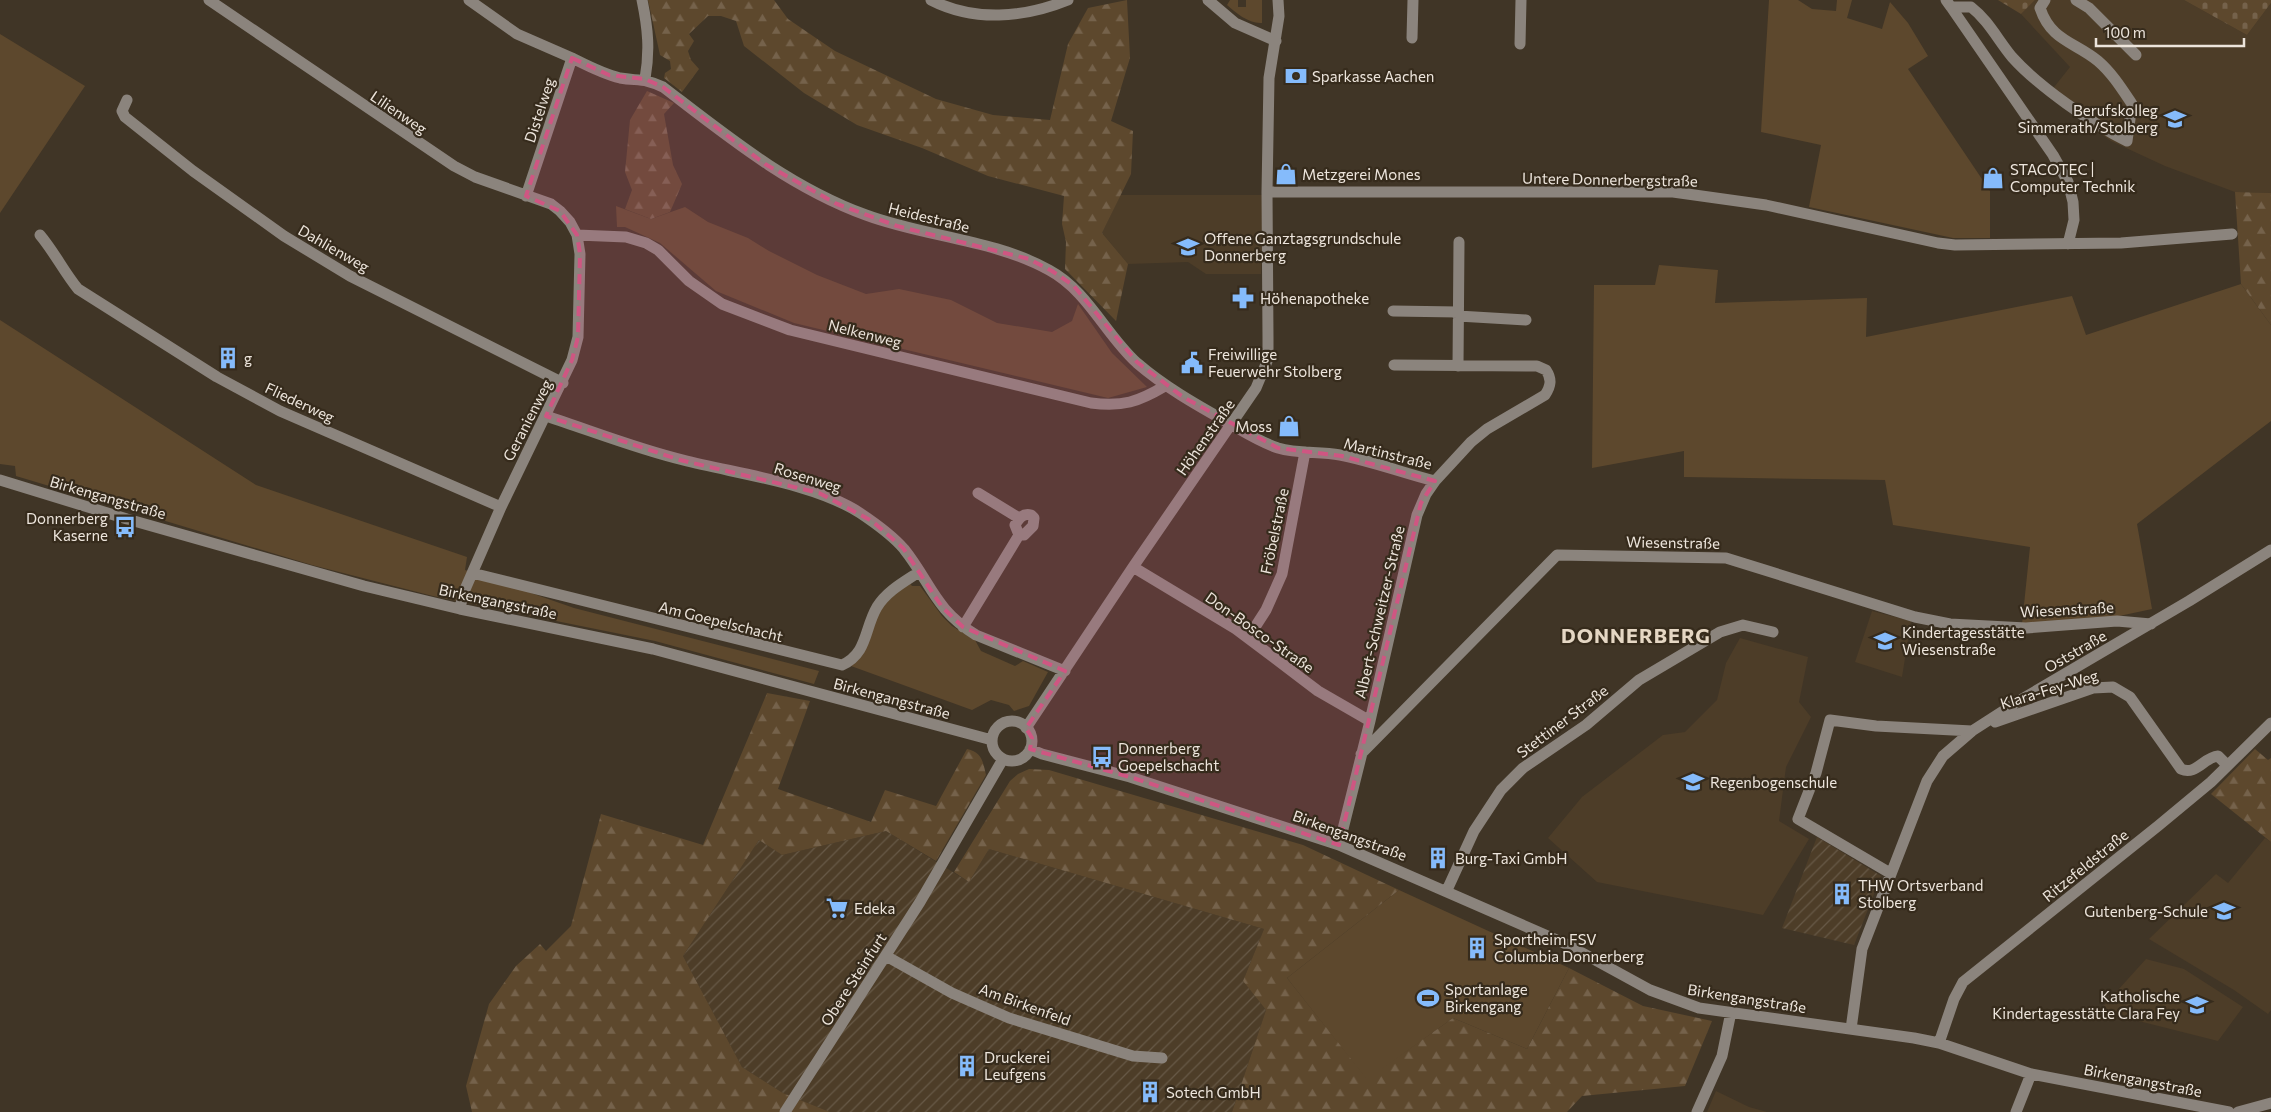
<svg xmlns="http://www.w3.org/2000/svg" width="2271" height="1112" viewBox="0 0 2271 1112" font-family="Commissioner,sans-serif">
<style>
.built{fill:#4d3d28}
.industrial{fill:url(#industrial-furrows)}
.grass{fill:#5d482d}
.forest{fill:url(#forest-firs)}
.cemetery{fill:url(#cemetery-stones)}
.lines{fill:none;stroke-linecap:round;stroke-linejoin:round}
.minor{stroke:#8b847d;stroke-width:11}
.marked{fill:#cf5682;fill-opacity:0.2;stroke:#cf5682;stroke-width:4;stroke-dasharray:10 6;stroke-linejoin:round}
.labels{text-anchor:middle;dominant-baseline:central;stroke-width:4.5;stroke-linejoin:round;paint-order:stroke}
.poi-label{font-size:15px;fill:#ede5dc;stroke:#362b1c;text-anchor:start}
.street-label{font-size:15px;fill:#ede5dc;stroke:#362b1c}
.district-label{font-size:20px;font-weight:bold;letter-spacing:1px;fill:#e5d7c4;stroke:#362b1c}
</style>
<defs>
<pattern id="industrial-furrows" width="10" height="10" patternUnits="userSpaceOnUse" patternTransform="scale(1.25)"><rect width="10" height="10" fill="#4d3d28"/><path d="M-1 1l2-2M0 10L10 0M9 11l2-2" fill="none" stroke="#675947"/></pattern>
<pattern id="forest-firs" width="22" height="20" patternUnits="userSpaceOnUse" patternTransform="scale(1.25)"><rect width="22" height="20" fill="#5d482d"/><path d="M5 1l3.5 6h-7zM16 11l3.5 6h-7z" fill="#75624b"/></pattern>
<pattern id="cemetery-stones" width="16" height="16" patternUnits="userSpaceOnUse" patternTransform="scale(1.25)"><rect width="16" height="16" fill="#5d482d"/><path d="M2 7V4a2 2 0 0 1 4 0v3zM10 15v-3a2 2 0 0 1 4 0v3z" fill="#75624b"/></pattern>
</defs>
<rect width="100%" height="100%" fill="#403526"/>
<path class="built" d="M2035 0H2184L2247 35 2271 3V193L2235 192 2165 166 2111 141 2047 96 2070 67 2021 14Z
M1120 195H1263L1261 274H1206L1188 262 1128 264 1102 233Z
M1872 611 1911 621 1902 677 1855 662Z
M1740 638 1808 657 1799 702 1811 717 1786 767 1779 821 1809 839 1763 915 1597 882 1548 838 1582 797 1663 735 1685 732 1717 700 1726 663Z
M2265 838 2271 842V1010L2268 1014 2234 990 2149 939 2216 874 2228 883Z
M2146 959 2184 969 2243 1007 2218 1041 2099 1011Z
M1716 1091 1749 1107 1767 1112H1707Z"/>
<path class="industrial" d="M886 831 969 882 989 849 1264 929 1243 981 1266 1010 1232 1112H830L783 1093 742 1067 683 956 759 840 782 855Z
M1817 837 1881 876 1854 945 1782 928Z"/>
<path class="grass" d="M1230 0H1238V7H1246V0H1262V23C1249 24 1236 13 1227 5Z
M1769 0H1798L1812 9 1836 11 1837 0H1852L1847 18 1882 29 1890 2 1908 23 1928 56 1908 69 1990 191V238H1953L1809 207 1821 145 1761 132Z
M0 34 85 86 0 213Z
M616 206 651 219 685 207 708 222 748 238 769 251 817 275 866 294 899 289 951 300 997 323 1052 332 1072 321 1078 304 1112 353 1147 387 1108 398 794 323 716 291 660 243 625 227H617Z
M1659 265 1718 270 1715 303 1867 298 1866 337 2072 296 2086 335 2241 284 2271 325V421L2137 524 2152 609 2091 622 2022 624 2030 547 1893 525 1885 480 1684 477V451L1592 468 1594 285H1655Z
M0 320 256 485 467 557 465 570 574 608 819 671 814 684 655 641 433 596 312 565 16 476 15 466 0 464Z
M909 582 912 586H920L942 616 952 626 975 640 981 651 1015 666 1023 661 1048 672 1029 706 1014 711 1009 705 991 700 972 710 851 666 880 608Z
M1399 890 1569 968 1527 1049 1453 1018 1367 1080 1287 978Z"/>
<path class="forest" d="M648 0H774L788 19 835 51 936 99 993 115 1050 120 1068 44 1088 8 1127 0 1130 58 1111 121 1133 131 1131 174 1102 233 1128 264 1116 321 1065 269 1066 242 1062 224 1064 196 988 176 922 148 857 125 804 93 744 46 736 21 721 16H708L689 34 694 41 688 51 691 60 699 69 682 92 664 78 665 73 671 69 670 61 660 55Z
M647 91 674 103 664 114 673 165 682 184 670 212 651 219 625 209 632 190 625 172 630 120Z
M2235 192 2271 193V325L2241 284Z
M767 693 810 701 778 789 871 822 885 790 936 806 967 749C982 752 983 762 986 775L936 861 886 831 782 855 759 840 683 956 742 1067 783 1093 830 1112H472L466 1086 489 1004 516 966 540 944 546 951 571 926 601 814 703 845Z
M2255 749 2268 760 2271 758V842L2211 794Z
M1029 769 1049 770 1303 845 1399 890 1287 978 1367 1079 1453 1018 1527 1049 1569 968 1643 1006 1712 1021 1685 1086 1582 1096 1567 1112H1232L1266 1010 1243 981 1264 929 989 849 969 882 954 872 1010 781 1018 774Z"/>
<path class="cemetery" d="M1998 0H2035L2021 14Z
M2184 0H2271V3L2247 35Z"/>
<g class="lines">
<path class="minor" d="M209 0 454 166 475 177 551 204 560 211 570 222 577 235 580 254 578 337 572 360 501 507 463 594 460 609
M469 0 517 34 572 58
M642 0C648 29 650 50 645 79
M931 0C974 22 1024 18 1068 0
M1208 0 1235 23 1276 41
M1946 0 1951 7H1971C1988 20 1998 40 2012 57 2038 86 2092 124 2127 141L2132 104C2122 89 2112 73 2098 61 2075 42 2051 41 2040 8L2045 0
M2076 0 2089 8 2136 55
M1951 7 2053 155 2068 182 2073 202 2074 220 2068 244
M1412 38 1413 0
M1520 44 1521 0
M127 100 122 111 125 117 193 171 284 236 350 276 563 383
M1267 192H1673L1766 205 1938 243 1955 245 2121 243 2232 234
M526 196 572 58C588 66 603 74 620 78 638 81 645 78 663 87 727 136 789 187 866 215 925 237 993 239 1049 270 1088 291 1105 334 1137 363 1165 387 1195 404 1227 422 1243 431 1260 442 1278 448 1298 454 1320 451 1340 455 1372 461 1403 473 1435 481L1471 442 1487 429 1545 395C1551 386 1552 379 1546 370L1537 366 1394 365
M40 235C55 253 64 272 78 289L217 377 280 411 501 507
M577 235 626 237 646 243 658 250 689 281 722 304 790 330 1091 403C1123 407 1138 402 1165 386
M1393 311 1458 312
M1458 316 1526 320
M1458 366 1459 242
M546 416C592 431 637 449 683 460 737 474 814 483 860 513 875 523 892 535 904 549 931 583 935 610 976 635L1065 671
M0 480 127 519 364 586 460 609 653 649 992 740
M978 493 1019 518
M1133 567 1236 629 1318 691 1370 721
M472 573 842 665C868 653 864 629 877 607 887 591 904 582 919 572
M963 627 1019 535H1024L1033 526 1034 518 1031 515C1023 513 1019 518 1015 525L1019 535
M1248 638 1266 610 1282 574 1305 452
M992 741a20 20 0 1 1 40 0a20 20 0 1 1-40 0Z
M1995 722 2093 688 2113 687 2130 697 2181 769C2196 776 2204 757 2218 756L2227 765
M1026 728 1133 567 1256 388 1268 359V338L1267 192 1269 78 1279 16 1278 0
M1030 749 1042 754 1130 777 1339 845 1566 944 1650 990 1699 1008 1914 1038 1939 1043 2031 1074 2229 1112
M1361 754 1557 555 1726 558 1915 617 1950 624 2026 628 2117 621 2151 624
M1339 845 1370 721 1417 515 1426 494 1435 481
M1890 873 1798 819 1816 773 1830 720 1876 726 1972 731
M1447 890 1474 831 1501 790 1523 768 1586 725 1639 680 1720 632 1743 625 1773 632
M886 956 952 993 1009 1018 1133 1056 1162 1058
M1851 1029 1862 949 1927 781 1943 756 1972 731 2017 702 2189 601 2271 550
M1939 1043 1954 999 1963 982 2158 826 2211 782 2271 723
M785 1112 920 902 1003 759
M1697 1112 1722 1056 1731 1012
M2016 1112 2031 1074
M2238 1112 2271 1103"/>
</g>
<path class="marked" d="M572 58 609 75 645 79 663 87 765 164 837 204 897 226 1029 259 1052 271 1073 285 1137 362 1183 397 1278 448 1342 456 1435 481 1421 503 1339 845 1130 777 1030 749 1032 738 1026 728 1065 671 963 627 942 607 903 548 872 521 819 493 680 460 546 416 572 360 578 337 580 254 577 235 560 211 526 196Z"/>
<defs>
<g id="bank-bare" transform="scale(1.725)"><path d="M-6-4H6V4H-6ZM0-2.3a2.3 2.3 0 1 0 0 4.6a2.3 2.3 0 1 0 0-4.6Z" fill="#85bbfb" stroke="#362b1c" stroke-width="2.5" paint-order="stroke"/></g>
<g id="school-bare" transform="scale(1.725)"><path d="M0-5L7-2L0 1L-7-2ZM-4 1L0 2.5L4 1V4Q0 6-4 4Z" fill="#85bbfb" stroke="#362b1c" stroke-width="2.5" paint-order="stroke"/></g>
<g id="shop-bare" transform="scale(1.725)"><path d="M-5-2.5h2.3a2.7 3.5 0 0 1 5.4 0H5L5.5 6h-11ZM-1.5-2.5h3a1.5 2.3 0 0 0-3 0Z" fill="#85bbfb" stroke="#362b1c" stroke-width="2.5" paint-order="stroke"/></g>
<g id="pharmacy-bare" transform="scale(1.725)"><path d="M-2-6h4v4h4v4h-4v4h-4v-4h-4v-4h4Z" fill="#85bbfb" stroke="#362b1c" stroke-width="2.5" paint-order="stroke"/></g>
<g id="building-bare" transform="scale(1.725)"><path d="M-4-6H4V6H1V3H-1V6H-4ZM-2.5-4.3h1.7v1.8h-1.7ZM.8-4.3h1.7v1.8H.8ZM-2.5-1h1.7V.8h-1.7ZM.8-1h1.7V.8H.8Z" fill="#85bbfb" stroke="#362b1c" stroke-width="2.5" paint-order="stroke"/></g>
<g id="civic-bare" transform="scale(1.725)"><path d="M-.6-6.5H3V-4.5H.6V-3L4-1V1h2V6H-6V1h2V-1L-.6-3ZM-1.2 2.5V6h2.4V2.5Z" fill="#85bbfb" stroke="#362b1c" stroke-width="2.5" paint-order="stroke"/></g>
<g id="bus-bare" transform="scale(1.725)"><path d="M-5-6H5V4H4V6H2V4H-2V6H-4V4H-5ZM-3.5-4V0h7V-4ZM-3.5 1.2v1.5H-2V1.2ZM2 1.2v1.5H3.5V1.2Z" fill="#85bbfb" stroke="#362b1c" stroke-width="2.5" paint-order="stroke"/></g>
<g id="supermarket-bare" transform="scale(1.725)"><path d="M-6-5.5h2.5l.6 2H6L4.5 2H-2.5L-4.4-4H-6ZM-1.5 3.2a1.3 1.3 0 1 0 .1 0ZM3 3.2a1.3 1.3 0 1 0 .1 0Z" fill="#85bbfb" stroke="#362b1c" stroke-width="2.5" paint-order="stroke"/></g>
<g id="stadium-bare" transform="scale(1.725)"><path d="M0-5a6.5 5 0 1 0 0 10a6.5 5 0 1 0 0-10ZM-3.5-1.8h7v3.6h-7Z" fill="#85bbfb" stroke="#362b1c" stroke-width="2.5" paint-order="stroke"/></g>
</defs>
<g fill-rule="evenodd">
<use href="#bank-bare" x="1296" y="76"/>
<use href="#school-bare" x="2175" y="119"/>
<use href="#shop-bare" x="1286" y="174"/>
<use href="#shop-bare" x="1993" y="178"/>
<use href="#school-bare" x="1188" y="247"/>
<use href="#pharmacy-bare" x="1243" y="298"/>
<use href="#building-bare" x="228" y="358"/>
<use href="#civic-bare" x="1192" y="363"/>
<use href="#shop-bare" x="1289" y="426"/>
<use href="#bus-bare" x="125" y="527"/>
<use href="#school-bare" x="1885" y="641"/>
<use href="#bus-bare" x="1102" y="757"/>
<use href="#school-bare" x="1693" y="782"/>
<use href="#building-bare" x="1438" y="858"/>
<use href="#building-bare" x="1842" y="894"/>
<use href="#supermarket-bare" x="837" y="908"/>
<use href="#school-bare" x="2224" y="911"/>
<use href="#building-bare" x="1477" y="948"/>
<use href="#stadium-bare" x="1428" y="998"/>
<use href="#school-bare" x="2197" y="1005"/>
<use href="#building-bare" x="967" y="1066"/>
<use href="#building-bare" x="1150" y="1092"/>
</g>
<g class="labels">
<g class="poi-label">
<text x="1312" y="76">Sparkasse Aachen</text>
<text x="2158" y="110" text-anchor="end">Berufskolleg<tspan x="2158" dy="17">Simmerath/Stolberg</tspan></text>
<text x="2010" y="169">STACOTEC |<tspan x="2010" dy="17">Computer Technik</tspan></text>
<text x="1302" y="174">Metzgerei Mones</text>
<text x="1204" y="238">Offene Ganztagsgrundschule<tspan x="1204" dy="17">Donnerberg</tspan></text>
<text x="1260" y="298">Höhenapotheke</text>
<text x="1208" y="354">Freiwillige<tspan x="1208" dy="17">Feuerwehr Stolberg</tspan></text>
<text x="244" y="358">g</text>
<text x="1272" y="426" text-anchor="end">Moss</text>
<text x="108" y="518" text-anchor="end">Donnerberg<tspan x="108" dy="17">Kaserne</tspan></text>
<text x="1902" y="632">Kindertagesstätte<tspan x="1902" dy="17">Wiesenstraße</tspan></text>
<text x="1118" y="748">Donnerberg<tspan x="1118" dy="17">Goepelschacht</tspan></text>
<text x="1710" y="782">Regenbogenschule</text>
<text x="1455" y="858">Burg-Taxi GmbH</text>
<text x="1858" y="885">THW Ortsverband<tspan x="1858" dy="17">Stolberg</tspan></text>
<text x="854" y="908">Edeka</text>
<text x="2208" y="911" text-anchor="end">Gutenberg-Schule</text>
<text x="1494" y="939">Sportheim FSV<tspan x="1494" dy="17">Columbia Donnerberg</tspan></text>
<text x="1445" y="989">Sportanlage<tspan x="1445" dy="17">Birkengang</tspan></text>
<text x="2180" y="996" text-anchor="end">Katholische<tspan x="2180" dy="17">Kindertagesstätte Clara Fey</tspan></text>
<text x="984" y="1057">Druckerei<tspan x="984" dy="17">Leufgens</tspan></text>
<text x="1166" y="1092">Sotech GmbH</text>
</g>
<g class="street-label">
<text transform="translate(539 110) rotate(-72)">Distelweg</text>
<text transform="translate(399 112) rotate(34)">Lilienweg</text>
<text transform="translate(1610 179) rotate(1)">Untere Donnerbergstraße</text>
<text transform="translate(929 217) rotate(14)">Heidestraße</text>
<text transform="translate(334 248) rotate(30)">Dahlienweg</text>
<text transform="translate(865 333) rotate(14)">Nelkenweg</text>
<text transform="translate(300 402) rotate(25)">Fliederweg</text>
<text transform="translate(527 420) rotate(-63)">Geranienweg</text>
<text transform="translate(1205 437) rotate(-55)">Höhenstraße</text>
<text transform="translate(1388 453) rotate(14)">Martinstraße</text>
<text transform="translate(808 477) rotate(17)">Rosenweg</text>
<text transform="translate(108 497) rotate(16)">Birkengangstraße</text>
<text transform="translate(1274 531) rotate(-78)">Fröbelstraße</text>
<text transform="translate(1673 542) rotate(1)">Wiesenstraße</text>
<text transform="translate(498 601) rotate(12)">Birkengangstraße</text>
<text transform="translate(2067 609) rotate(-3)">Wiesenstraße</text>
<text transform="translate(1379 612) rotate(-77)">Albert-Schweitzer-Straße</text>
<text transform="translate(721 621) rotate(14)">Am Goepelschacht</text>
<text transform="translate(1260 632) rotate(35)">Don-Bosco-Straße</text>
<text transform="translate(2075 651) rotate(-30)">Oststraße</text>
<text transform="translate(2049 689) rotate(-17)">Klara-Fey-Weg</text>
<text transform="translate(892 698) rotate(15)">Birkengangstraße</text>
<text transform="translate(1562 721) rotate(-37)">Stettiner Straße</text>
<text transform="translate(1350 835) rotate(20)">Birkengangstraße</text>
<text transform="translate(2085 865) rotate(-39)">Ritzefeldstraße</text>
<text transform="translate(853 979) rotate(-57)">Obere Steinfurt</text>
<text transform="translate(1747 998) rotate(9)">Birkengangstraße</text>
<text transform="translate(1025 1004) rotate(20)">Am Birkenfeld</text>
<text transform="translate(2143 1080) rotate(11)">Birkengangstraße</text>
</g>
<g class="district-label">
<text x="1636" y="635">DONNERBERG</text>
</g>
</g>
<path d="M2096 38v8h148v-8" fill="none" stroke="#ede5dc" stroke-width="2.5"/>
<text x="2104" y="38" font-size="15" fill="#ede5dc" stroke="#362b1c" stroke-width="4" paint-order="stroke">100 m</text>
</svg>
